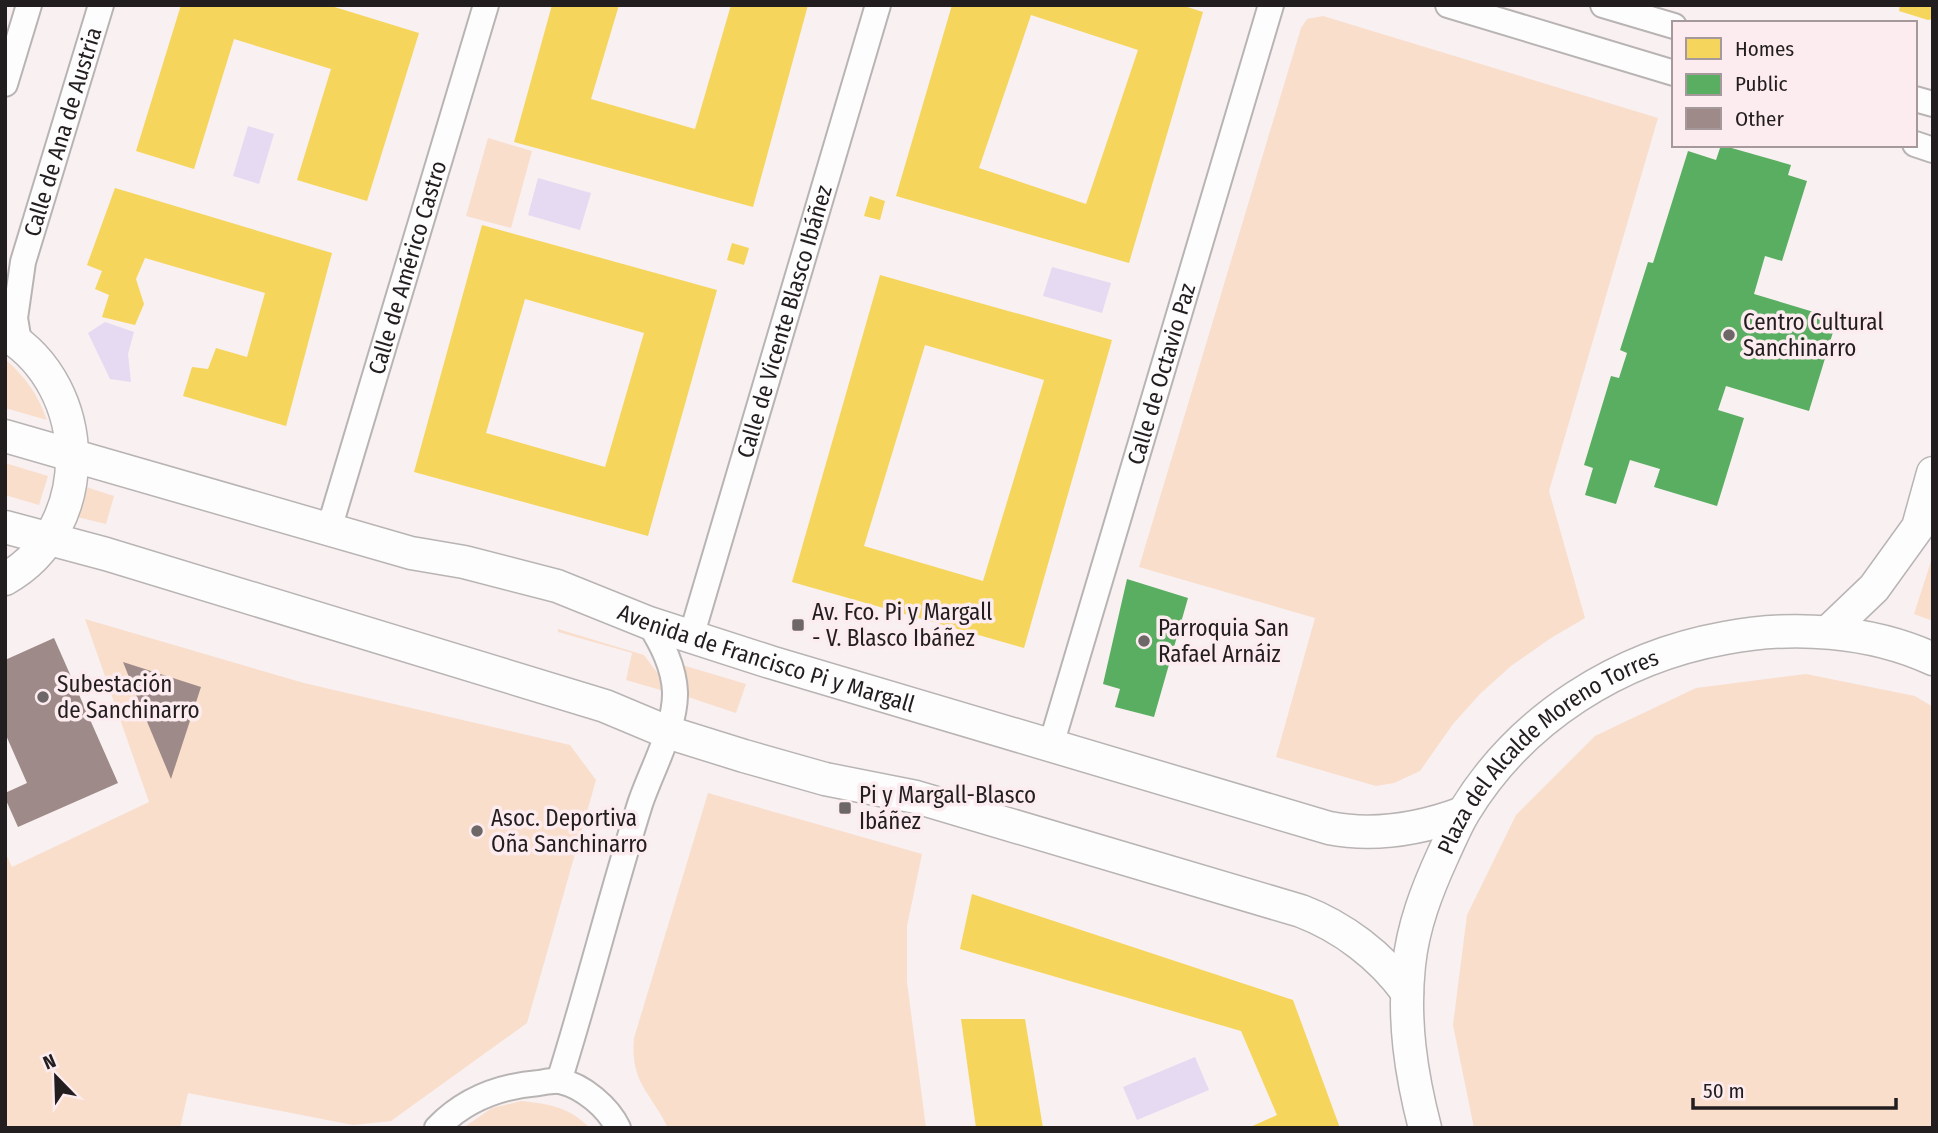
<svg xmlns="http://www.w3.org/2000/svg" width="1938" height="1133" viewBox="0 0 1938 1133" font-family="'Fira Sans Condensed',sans-serif">
<style>
.green{fill:#f9decc}
.water{fill:#e5daf2}
.homes{fill:#f6d55c;fill-rule:evenodd}
.public{fill:#5aae61}
.building{fill:#9e8a88}
.lines{fill:none;stroke-linecap:round;stroke-linejoin:round}
.minor-casing{stroke:#b9b4b4;stroke-width:28}
.tertiary-casing{stroke:#b9b4b4;stroke-width:35}
.minor{stroke:#fefdfd;stroke-width:24}
.tertiary{stroke:#fefdfd;stroke-width:32}
.poi-dot{fill:#6d6768;stroke:#fcecef;stroke-width:2.5}
.labels{text-anchor:middle;dominant-baseline:central;stroke-width:7;stroke-linejoin:round;paint-order:stroke}
.street-label{font-size:23px;fill:#221d1e;stroke:#fcecef}
.poi-label{font-size:23px;fill:#221d1e;stroke:#fcecef;text-anchor:start}
</style>
<rect width="100%" height="100%" fill="#f8f0f1"/>
<path class="green" d="M1323 16 1658 118 1549 491 1585 618 1551 638 1511 666 1480 694 1453 724 1420 771 1394 783 1376 786 1276 757 1315 618 1139 567 1301 28 1307 19Z
M488 138 532 151 511 228 466 216Z
M5 359C27 379 37 393 47 420L5 408Z
M5 463 48 476 39 505 5 495Z
M86 487 114 496 106 524 77 517Z
M1933 555V621L1914 614Z
M85 619 304 683 570 745 596 780 527 1023 391 1121 353 1125 188 1093 180 1128H5V852L12 867 149 802Z
M558 629 644 655 659 675 664 691 626 680 632 653 558 632Z
M679 664 746 684 736 713 685 696Z
M1806 674 1915 696 1933 707V1128H1474L1453 1025 1467 915 1516 815 1595 736 1696 688Z
M708 793 922 854 907 926V982L926 1128H668C650 1091 630 1083 634 1038Z
M521 1101C550 1104 569 1107 590 1128H463L492 1108Z"/>
<path class="water" d="M248 126 274 134 259 184 233 176Z
M538 178 591 193 580 230 528 215Z
M1052 267 1111 283 1102 313 1043 296Z
M105 322 134 332 128 354 131 382 110 379 88 333Z
M1195 1057 1209 1090 1137 1120 1123 1087Z"/>
<path class="homes" d="M181 5H328L419 33 367 201 297 180 331 69 234 39 194 169 136 151Z
M552 5H619L591 99 695 129 731 5H808L753 207 514 142Z
M952 5H1181L1203 12 1129 263 896 196ZM1031 15 1138 50 1086 204 979 168Z
M1900 5H1933V19L1928 20 1899 11Z
M115 188 332 253 286 426 183 396 192 367 208 369 216 348 247 357 265 293 145 258 136 279 144 304 135 325 102 317 109 295 95 289 102 271 87 265Z
M870 196 885 201 880 220 864 216Z
M482 225 717 290 648 536 414 472ZM525 299 644 333 605 467 486 433Z
M732 243 749 248 744 265 727 260Z
M880 275 1112 340 1024 648 792 582ZM925 345 1044 380 983 581 864 546Z
M972 894 1293 1000 1340 1128H1248L1277 1115 1241 1031 960 949Z
M961 1019H1025L1043 1128H976Z"/>
<path class="public" d="M1721 145 1791 165 1788 175 1807 181 1782 261 1765 256 1754 294 1837 319 1809 411 1726 386 1718 410 1744 418 1717 506 1654 487 1660 469 1630 460 1616 504 1585 495 1593 468 1584 465 1611 376 1619 378 1627 353 1620 350 1648 262 1653 263 1688 151 1716 160Z
M1127 579 1188 598 1154 717 1115 707 1120 689 1103 684Z"/>
<path class="building" d="M54 638 118 783 18 827 5 798V793L27 783 5 733V660Z
M123 662 201 687 171 779 143 712Z"/>
<g class="lines">
<g class="minor-casing">
<g id="minor">
<path d="M1448 5 1674 73"/>
<path d="M1603 5 1674 26"/>
<path d="M5 84 29 5"/>
<path d="M1915 99 1933 104"/>
<path d="M1915 144 1933 150"/>
<path id="s1" d="M19 342 15 318 23 262 101 5"/>
<path id="s2" d="M329 529 486 5"/>
<path id="s3" d="M691 637 878 5"/>
<path id="s4" d="M1051 745 1271 5"/>
<path d="M559 1081C588 989 611 896 640 804 651 771 676 727 675 692 674 667 662 644 649 623"/>
<path d="M437 1128C465 1099 500 1086 539 1083 545 1082 554 1080 560 1081 583 1086 608 1107 618 1128"/>
</g>
</g>
<g class="tertiary-casing">
<g id="tertiary">
<path d="M5 334C93 387 96 528 5 579"/>
<path id="s5" d="M5 436 411 553 464 562 557 586 649 623 770 662 1329 828C1375 837 1420 829 1463 813"/>
<path d="M5 527 106 554 605 706 667 732 744 756 825 779 916 797 1301 911C1343 927 1381 956 1407 992"/>
<path d="M1829 631 1874 588 1918 527 1933 473"/>
<path id="s6" d="M1425 1128C1411 1074 1403 1021 1409 965 1413 926 1427 890 1443 855 1450 840 1456 825 1464 812 1521 718 1619 657 1725 638 1792 625 1870 630 1933 659"/>
</g>
</g>
<use href="#minor" class="minor"/>
<use href="#tertiary" class="tertiary"/>
</g>
<g class="poi-dot">
<circle cx="1729" cy="335" r="7"/>
<rect x="791" y="618" width="14" height="14" rx="3.5"/>
<circle cx="1144" cy="641" r="7"/>
<circle cx="43" cy="697" r="7"/>
<rect x="838" y="801" width="14" height="14" rx="3.5"/>
<circle cx="477" cy="831" r="7"/>
</g>
<g class="labels">
<g class="street-label">
<text stroke="none"><textPath href="#s1" startOffset="217">Calle de Ana de Austria</textPath></text>
<text stroke="none"><textPath href="#s2" startOffset="273">Calle de Américo Castro</textPath></text>
<text stroke="none"><textPath href="#s3" startOffset="329">Calle de Vicente Blasco Ibáñez</textPath></text>
<text stroke="none"><textPath href="#s4" startOffset="387">Calle de Octavio Paz</textPath></text>
<text stroke="none"><textPath href="#s5" startOffset="794">Avenida de Francisco Pi y Margall</textPath></text>
<text stroke="none"><textPath href="#s6" startOffset="432">Plaza del Alcalde Moreno Torres</textPath></text>
</g>
<g class="poi-label">
<text x="1743" y="322">Centro Cultural<tspan x="1743" dy="26">Sanchinarro</tspan></text>
<text x="812" y="612">Av. Fco. Pi y Margall<tspan x="812" dy="26">- V. Blasco Ibáñez</tspan></text>
<text x="1158" y="628">Parroquia San<tspan x="1158" dy="26">Rafael Arnáiz</tspan></text>
<text x="57" y="684">Subestación<tspan x="57" dy="26">de Sanchinarro</tspan></text>
<text x="859" y="795">Pi y Margall-Blasco<tspan x="859" dy="26">Ibáñez</tspan></text>
<text x="491" y="818">Asoc. Deportiva<tspan x="491" dy="26">Oña Sanchinarro</tspan></text>
</g>
</g>
<rect width="1938" height="1133" fill="none" stroke="#221d1e" stroke-width="14"/>
<rect x="1672" y="21" width="245" height="126" fill="#fcecef" stroke="#a5999b" stroke-width="2"/>
<rect x="1686" y="38" width="35" height="21" fill="#f6d55c" stroke="#a5999b" stroke-width="2"/>
<text x="1735" y="56" font-size="21" fill="#221d1e">Homes</text>
<rect x="1686" y="74" width="35" height="21" fill="#5aae61" stroke="#a5999b" stroke-width="2"/>
<text x="1735" y="91" font-size="21" fill="#221d1e">Public</text>
<rect x="1686" y="108" width="35" height="21" fill="#9e8a88" stroke="#a5999b" stroke-width="2"/>
<text x="1735" y="126" font-size="21" fill="#221d1e">Other</text>
<g transform="translate(56 1077) rotate(337)" stroke="#fcecef" stroke-width="5" paint-order="stroke">
<path d="M0-5L12 26L0 18L-12 26Z" fill="#221d1e"/>
<text y="-10" font-size="19" font-weight="bold" text-anchor="middle" fill="#221d1e">N</text>
</g>
<path d="M1693 1098v10h203v-10" fill="none" stroke="#221d1e" stroke-width="3.5"/>
<text x="1703" y="1098" font-size="21" fill="#221d1e" stroke="#fcecef" stroke-width="5" paint-order="stroke">50 m</text>
</svg>
